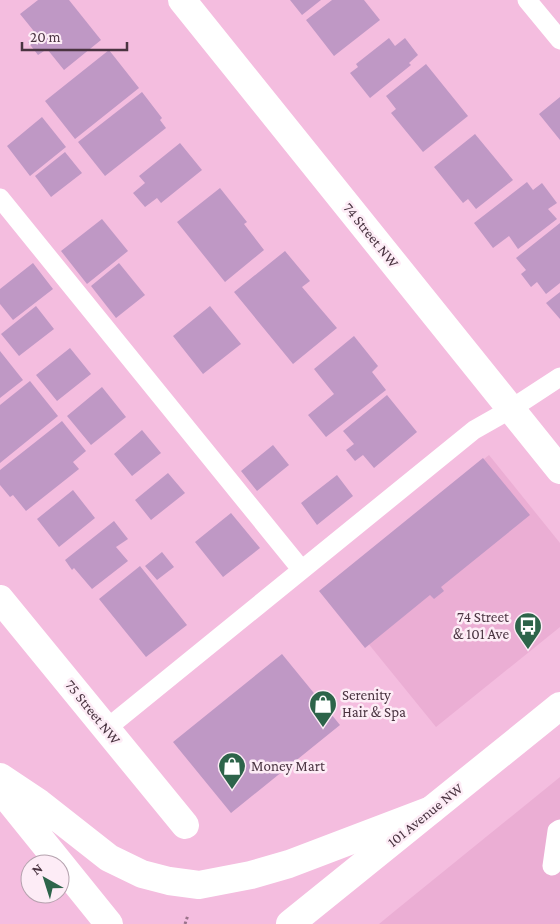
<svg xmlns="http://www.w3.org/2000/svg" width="560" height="924" viewBox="0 0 560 924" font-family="'Crimson Pro',serif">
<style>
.built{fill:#ebaed4}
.building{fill:#bf98c5}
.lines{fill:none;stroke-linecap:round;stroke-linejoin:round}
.path{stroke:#9a748b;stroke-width:3;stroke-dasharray:2.5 2.5;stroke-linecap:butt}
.lane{stroke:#fff;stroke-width:19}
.street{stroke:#fff;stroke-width:28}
.secondary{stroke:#fff;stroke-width:28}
.primary{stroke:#fff;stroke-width:28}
.labels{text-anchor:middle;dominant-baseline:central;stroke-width:5;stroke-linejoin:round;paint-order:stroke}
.street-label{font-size:15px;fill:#4a3441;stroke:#fdecf6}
.poi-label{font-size:15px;fill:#4a3441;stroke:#fdecf6;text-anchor:start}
</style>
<rect width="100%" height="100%" fill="#f4bddf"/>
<path class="built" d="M489 455 560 543V627L436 727 324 589Z
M560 777V924H379L396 910Z"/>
<path class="building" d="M38 0H69L101 40 64 70 47 49 38 55 28 42 37 35 20 14Z
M290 0H321L302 15Z
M332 0H364L380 20 334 56 306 20Z
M389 38 395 46 405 38 418 55 409 63 411 65 370 98 350 73 358 67 356 64Z
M109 50 139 88 75 139 45 101Z
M426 64 468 116 423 152 391 113 396 109 386 96Z
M142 92 162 118 160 120 166 128 105 176 78 142Z
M560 97V140L539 114Z
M42 117 66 147 30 176 7 146Z
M475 134 513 180 476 209 468 199 463 203 434 167Z
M180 143 202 170 161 203 157 198 145 207 133 193 145 183 139 176Z
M65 152 82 173 51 197 35 176Z
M527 182 533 190 542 183 557 203 548 209 557 219 518 249 509 236 493 248 474 223Z
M220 188 247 222 244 224 264 250 225 282 177 222Z
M102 219 128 251 87 284 61 251Z
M560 223V283L546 294 537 282 531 287 521 274 526 270 516 258Z
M285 251 310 281 302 287 337 328 293 364 234 292Z
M33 263 53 289 13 320 0 304V289Z
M119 263 145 295 116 318 91 286Z
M560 292V319L546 303Z
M36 306 54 329 19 356 1 334Z
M210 306 241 344 203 374 173 336Z
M354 336 378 366 372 372 386 390 326 437 308 415 334 394 314 369Z
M70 348 91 374 57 401 36 375Z
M0 351 23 380 0 398Z
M30 381 58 416 0 463V405Z
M102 387 126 417 91 445 67 416Z
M387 395 417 432 374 468 363 455 355 461 346 450 354 444 343 431Z
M62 421 86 451 73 462 79 469 26 511 13 495 10 497 0 485V470Z
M142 430 161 453 132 476 114 454Z
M273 445 289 465 257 491 241 471Z
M483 458 530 515 441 587 444 591 434 599 430 595 365 648 319 591Z
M168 473 185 493 151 520 135 500Z
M337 475 353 496 317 525 301 503Z
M73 490 95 518 59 547 37 519Z
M231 513 260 548 223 577 195 542Z
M114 521 128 539 116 547 128 561 92 589 74 568 72 570 65 560Z
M162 552 174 567 157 580 145 566Z
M140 566 187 625 146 657 99 599Z
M282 654 340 725 231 813 173 742Z"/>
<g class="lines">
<path class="path" d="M185 924 188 915"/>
<path class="lane" d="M527 0 560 40
M0 198 301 569
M106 729 474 430 511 409 560 377
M552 866 557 831 560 829"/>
<path class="street" d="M182 0 560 470
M0 599 185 825"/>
<path class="secondary" d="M290 924 560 706"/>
<path class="primary" d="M0 777 39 803 109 858 142 874 169 881 199 885 251 875 289 864 431 810
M0 789 109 924"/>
</g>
<defs>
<g id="bus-pin" transform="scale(1.4375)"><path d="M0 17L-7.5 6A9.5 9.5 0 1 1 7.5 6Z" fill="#2d644a" stroke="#fdecf6"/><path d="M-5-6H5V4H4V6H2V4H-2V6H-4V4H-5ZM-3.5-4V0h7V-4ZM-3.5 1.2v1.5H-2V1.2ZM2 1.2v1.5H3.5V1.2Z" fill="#fff"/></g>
<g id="shop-pin" transform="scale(1.4375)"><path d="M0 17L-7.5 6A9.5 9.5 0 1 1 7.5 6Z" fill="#2d644a" stroke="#fdecf6"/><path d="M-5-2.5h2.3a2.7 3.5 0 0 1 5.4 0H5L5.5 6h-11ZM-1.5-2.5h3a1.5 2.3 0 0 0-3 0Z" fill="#fff"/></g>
</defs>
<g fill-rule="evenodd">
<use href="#bus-pin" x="528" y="626"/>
<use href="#shop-pin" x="323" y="704"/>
<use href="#shop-pin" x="232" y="766"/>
</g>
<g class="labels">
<g class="street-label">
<text transform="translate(371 235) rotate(51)">74 Street NW</text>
<text transform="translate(93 712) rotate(51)">75 Street NW</text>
<text transform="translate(425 815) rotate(-39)">101 Avenue NW</text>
</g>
<g class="poi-label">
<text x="509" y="617" text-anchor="end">74 Street<tspan x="509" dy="17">&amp; 101 Ave</tspan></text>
<text x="342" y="695">Serenity<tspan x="342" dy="17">Hair &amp; Spa</tspan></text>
<text x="251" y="766">Money Mart</text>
</g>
</g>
<g transform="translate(45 879) rotate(321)"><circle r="24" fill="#fdecf6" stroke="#b5a2ae"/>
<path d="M0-4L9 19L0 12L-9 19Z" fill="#2d644a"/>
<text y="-8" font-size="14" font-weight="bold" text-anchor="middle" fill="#4a3441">N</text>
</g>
<path d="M22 42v8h105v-8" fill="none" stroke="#4a3441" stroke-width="2.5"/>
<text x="30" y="42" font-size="15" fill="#4a3441" stroke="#fdecf6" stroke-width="4" paint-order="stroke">20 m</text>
</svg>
